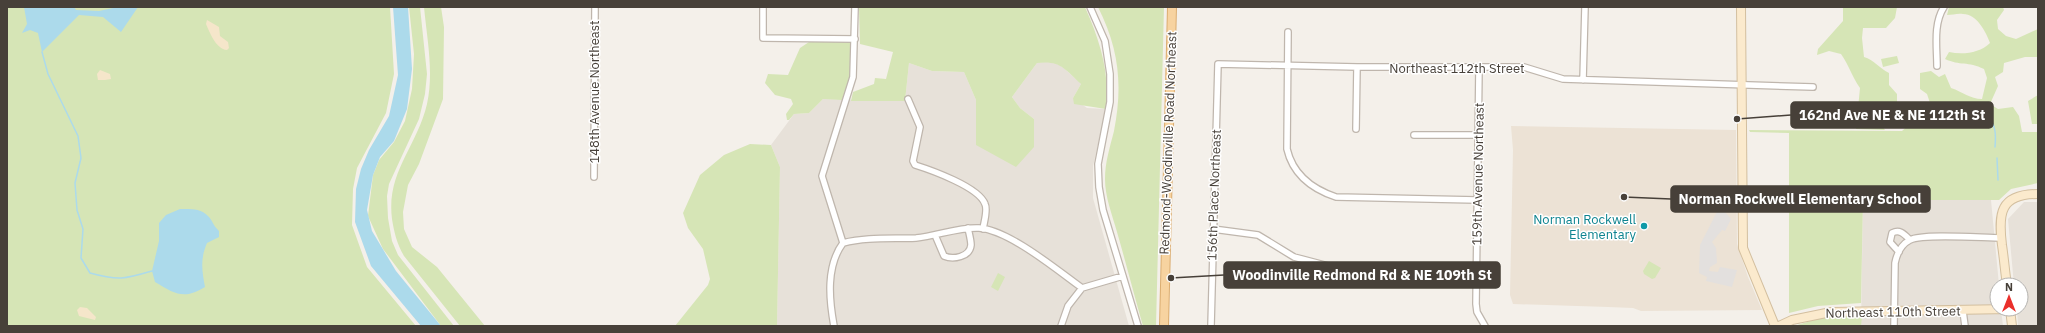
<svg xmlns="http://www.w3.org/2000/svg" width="2045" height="333" viewBox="0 0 2045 333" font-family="'IBM Plex Sans',sans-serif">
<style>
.residential{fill:#e7e1d9}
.education{fill:#ece2d5}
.green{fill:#d6e5b6}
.sand{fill:#f5e6ca}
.parking{fill:#e3e0de}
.water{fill:#acdaeb}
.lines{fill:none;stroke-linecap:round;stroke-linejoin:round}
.stream{stroke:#acdaeb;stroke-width:1.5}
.street-casing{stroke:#bfb6ad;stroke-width:8}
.secondary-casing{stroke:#d3bf9f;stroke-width:10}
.primary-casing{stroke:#dbad71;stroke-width:10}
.street{stroke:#fff;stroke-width:5.5}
.secondary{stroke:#fbeacd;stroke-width:8}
.primary{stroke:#f7d3a0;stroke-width:8}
.culture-dot{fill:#0f9aa8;stroke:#fff;stroke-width:1.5}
.labels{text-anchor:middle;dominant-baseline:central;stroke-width:3;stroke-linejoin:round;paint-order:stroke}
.street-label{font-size:13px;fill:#474039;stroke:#fff}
.culture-label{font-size:13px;fill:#0d838f;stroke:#fff;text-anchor:end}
.leader{fill:none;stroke:#474039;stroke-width:1.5}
.callout-dot{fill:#474039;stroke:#fff;stroke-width:1.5}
.callout{fill:#474039;stroke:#474039;stroke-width:1.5}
.callout-label{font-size:14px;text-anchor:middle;font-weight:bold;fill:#fff}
</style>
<rect width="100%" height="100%" fill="#f4f0ea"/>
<path class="residential" d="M1052 61 1064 68 1081 84 1073 98 1087 108 1106 109 1093 166V198L1129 326H777L780 167 771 145 794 114 809 113 823 99 905 101 909 63 932 71 964 72 976 100V144L1034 119 1020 108 1012 97 1037 63Z
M1863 200H1991L1999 285H1997V309H2001L2003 326H1861Z
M2024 202H2038V326H2018L2017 309H2021V285H2014L2008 219Z"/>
<path class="education" d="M1511 126 1736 130 1737 244 1748 277 1762 310 1641 311 1633 308 1608 307 1513 304 1510 295 1513 150Z"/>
<path class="green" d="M7 7H390L394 74 386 113 357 168 353 189 352 225 367 267 416 326H7Z
M409 7H420L427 74 425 94 419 119 389 184 387 196 388 218 392 241 398 255 454 326H441L383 249 368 216 373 175 379 160 394 142 405 121 412 89 414 54Z
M424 7H441L444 27 443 99 419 164 408 185 403 212 404 229 412 247 437 267 485 326H460L404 256C397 244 394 232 392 219 386 172 417 147 427 104 434 72 427 39 424 7Z
M859 7H1085C1100 41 1110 72 1106 109L1074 104 1073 98 1081 84C1065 69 1060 60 1037 63L1012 97 1020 108 1034 119V147L1016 167 976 145V100L964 72 932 71 909 63 905 101H851L853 92 874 84 875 78 886 79 893 52 860 44Z
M1098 7H1164L1156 326H1143C1134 295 1126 263 1117 232 1112 214 1105 197 1105 179 1105 162 1110 147 1114 131 1123 85 1119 49 1098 7Z
M1843 7H1897L1895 18 1886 28H1863L1862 38 1864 57C1874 60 1879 68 1889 73V85L1897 94V103L1875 109V117L1885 130 1856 129 1860 88C1852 77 1849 65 1841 54L1829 51 1817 55 1818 49 1843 21Z
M1949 7H2003L2004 10 1997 20 1998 29 2006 36 2016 39 2038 29V57H2025L2004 63 2003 72 1995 77 1998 86 1990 104 1998 109 2013 107 2019 116 2022 132H2038V183L2011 189 1999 200H1863L1861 303 1818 306 1789 313V133L1750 132 1749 130 1902 131 1910 124 1924 120 1932 109 1927 94 1920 89V73L1931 71 1939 77 1945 74 1951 88C1963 92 1970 99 1982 99L1987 78 1984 69C1968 61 1960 66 1945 59L1949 52C1963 55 1980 53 1990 43 1986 32 1977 14 1963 14 1958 13 1952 15 1947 15Z
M809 42H852L850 79 842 100 823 99 809 113 794 114 789 120H787L786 114 793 104 791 99 775 95 765 83 768 74 788 75 800 48Z
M1897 56 1899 63 1883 67 1881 59Z
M2038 95V124H2032L2028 101Z
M750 144 771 145 780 167 777 326H675L708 285 710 279 703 249 688 228 683 213 700 175 724 155Z
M1649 261 1661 268 1655 278 1652 279 1644 274 1643 271Z
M998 273 1005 277 998 291 991 287Z
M1841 316 1862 317 1861 326H1794L1817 319Z"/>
<path class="sand" d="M207 20 219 27 220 36 228 42 229 48 227 50C216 49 210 33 206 24Z
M100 70 110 74 111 79 105 80H98L97 74Z
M80 307 87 308 96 317 95 320 79 316 77 310Z"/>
<path class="parking" d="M1720 206 1731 219 1725 231 1722 230 1712 242 1716 248 1717 263 1710 267 1709 271 1718 272 1720 267 1737 270 1732 287 1706 281 1707 277 1699 273 1700 245Z"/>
<path class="water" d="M24 7H74L76 10 99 11 118 7H138L121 32 103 17 79 15 42 52 38 33 30 30 22 33 27 24Z
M393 7H408L412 69 407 109 394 141 380 157 373 175 367 210 372 231 396 271 441 326H421L371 266 355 222 356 189 361 169 369 150 389 116 398 75Z
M180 209C189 209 201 208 208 216 213 221 212 224 219 231V237L207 243C200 259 202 271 205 287 184 300 175 294 155 282L152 271 159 241V223L166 215Z"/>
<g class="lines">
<path class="stream" d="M42 52 48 74 78 136 81 158 75 183 77 210 83 229 81 258 90 273C119 281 125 279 152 271
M1989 117C1996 127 1996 135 1995 147
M1997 158 1998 180"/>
<g class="street-casing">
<path id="street" d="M763 7V38L855 39
M1090 7 1105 41 1110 74V102L1098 164 1099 187 1103 210 1138 326
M1288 32 1287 149C1293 175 1312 189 1336 197L1477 200
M1937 66C1937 47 1933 24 1944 7
M1479 68 1476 304 1477 312 1485 326
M1583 80 1585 7
M908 99 920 127 913 161 915 165C931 170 979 187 985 204 988 210 984 222 983 229
M1356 129 1357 67
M1414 135H1478
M594 177 595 7
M1213 229 1258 235 1294 257 1336 268 1477 269
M935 235 944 256C953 260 970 257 971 245 971 240 969 233 968 228
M843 243C867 237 891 239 916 238 937 236 958 227 979 228 1009 230 1057 270 1082 288L1123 276
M1899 252 1890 242 1892 233C1900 229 1904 234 1910 240
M1963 311 1965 326
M834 326C829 299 826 266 843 243L822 176 853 77 855 7
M1061 326 1068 306 1082 288
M1211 326 1218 64 1357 67H1524L1563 79 1813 87
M1894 326 1895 263C1897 253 1902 244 1910 240 1923 233 1983 238 2001 238"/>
</g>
<g class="secondary-casing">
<path id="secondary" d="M1741 7 1743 248 1775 326
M2007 285C2005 272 2004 258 2002 245 1998 213 2000 194 2038 194
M2010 309 2012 326
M1779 326 1792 320 1831 312 2010 309"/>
</g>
<g class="primary-casing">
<path id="primary" d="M1164 326 1172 7"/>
</g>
<use href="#street" class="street"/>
<use href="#secondary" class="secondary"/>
<use href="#primary" class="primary"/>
</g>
<circle class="culture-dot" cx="1644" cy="226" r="4"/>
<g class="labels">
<g class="street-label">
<text x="1457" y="68">Northeast 112th Street</text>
<text transform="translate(594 92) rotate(-90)">148th Avenue Northeast</text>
<text transform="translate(1168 143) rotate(-88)">Redmond-Woodinville Road Northeast</text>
<text transform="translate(1478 174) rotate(-89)">159th Avenue Northeast</text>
<text transform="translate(1214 195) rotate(-88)">156th Place Northeast</text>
<text transform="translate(1893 312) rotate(-1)">Northeast 110th Street</text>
</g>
<g class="culture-label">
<text x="1636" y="219">Norman Rockwell<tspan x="1636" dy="15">Elementary</tspan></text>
</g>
</g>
<path class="leader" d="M1737 119L1791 115M1624 197L1671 199M1171 278L1224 275"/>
<g class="callout-dot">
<circle cx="1737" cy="119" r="4"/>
<circle cx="1624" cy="197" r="4"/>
<circle cx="1171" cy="278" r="4"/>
</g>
<g class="callout">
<rect x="1791" y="102" width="202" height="26" rx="4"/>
<rect x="1671" y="186" width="259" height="26" rx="4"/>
<rect x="1224" y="262" width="276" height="26" rx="4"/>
</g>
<g class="callout-label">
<text x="1892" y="120">162nd Ave NE &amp; NE 112th St</text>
<text x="1800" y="204">Norman Rockwell Elementary School</text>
<text x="1362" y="280">Woodinville Redmond Rd &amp; NE 109th St</text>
</g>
<rect width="2045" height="333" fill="none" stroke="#474039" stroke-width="16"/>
<g transform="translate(2009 297)"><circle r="19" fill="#ffffff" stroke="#b5b3b0"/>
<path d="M0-3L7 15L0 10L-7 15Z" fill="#ea2f2b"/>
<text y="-6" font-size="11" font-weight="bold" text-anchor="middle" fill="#474039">N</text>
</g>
</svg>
